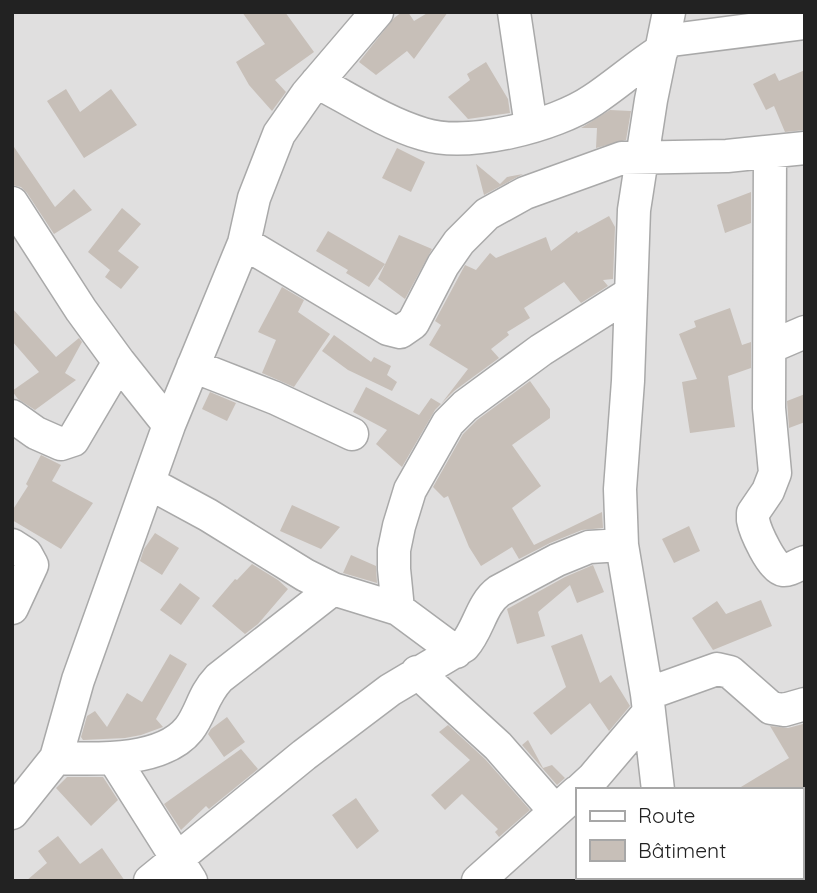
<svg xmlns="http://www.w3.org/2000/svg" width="817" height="893" viewBox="0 0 817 893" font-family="Quicksand,sans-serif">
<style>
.residential{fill:#e0dfdf;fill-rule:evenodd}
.building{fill:#c7bfb8}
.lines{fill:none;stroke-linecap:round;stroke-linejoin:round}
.minor-casing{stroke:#a9a9a9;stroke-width:35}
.minor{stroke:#fff;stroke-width:32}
</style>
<rect width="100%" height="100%" fill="#f2efe9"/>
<path class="residential" d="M12 12H805V881H12ZM577 790H801V877H577Z"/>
<path class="building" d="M242 12H285L314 52 275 80 286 92 272 111 249 85 236 62 265 44Z
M402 12H408L414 21 429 12H448L414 59 407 51 376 75 359 62 394 18Z
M486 62 508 99 510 113 468 119 448 97 470 80 467 74Z
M805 70V130L785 132 774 106 766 110 753 84 775 73 779 81Z
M66 89 80 112 111 89 137 125 84 158 47 101Z
M610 110 631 111 626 140 596 148 597 128H581Z
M12 144 55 207 74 189 92 210 54 234 27 193 21 187 12 185Z
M397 148 425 162 411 192 382 178Z
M476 164 500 184 507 177 523 174 484 195Z
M751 192V223L725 233 717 205Z
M122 208 141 224 118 251 139 267 121 289 105 277 110 270 88 252Z
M609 216 615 227 613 279 603 280 608 286 581 303 564 282 524 308 530 318 507 332 509 335 491 349 499 358 454 391 435 410 402 467 376 444 387 430 353 412 366 387 419 415 431 398 441 404 468 369 429 345 441 325 435 321 465 265 476 270 490 253 496 258 546 237 551 251 577 231 578 233Z
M328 231 385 264 369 287 346 273 348 270 316 251Z
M399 235 432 249 405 299 378 279Z
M282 287 304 300 298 312 330 334 294 387 262 373 276 340 258 332Z
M12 308 56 357 79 338 82 342 65 373 76 380 35 410 18 399 12 391 39 372 12 341Z
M730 308 742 345 751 342V368L728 376 735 427 690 433 682 382 697 379 679 334 696 327 694 321Z
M334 335 371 362 374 357 391 366 387 375 397 382 392 391 348 370 322 351Z
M530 381 550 409V418L512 445 541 486 512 508 534 545 602 512 603 528 582 530 550 543 519 559 512 547 481 566 469 547 448 496 444 498 433 487 463 434 477 420Z
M210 392 236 403 227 421 202 409Z
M805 394V422L789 428 787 401Z
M41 455 61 465 52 481 93 503 61 549 12 520V511L28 486 26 484Z
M292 505 340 527 321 549 280 531Z
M689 526 700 551 674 563 662 539Z
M155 533 179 548 162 575 140 561 144 549Z
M351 555 376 566 377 583 343 573Z
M252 564 278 580 288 589 258 624 245 634 212 606 235 579 237 580Z
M593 565 604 592 577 603 570 585 538 612 545 636 517 644 507 609 565 577Z
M180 583 200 598 181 625 160 610Z
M761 600 772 626 713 650 692 618 717 601 726 614Z
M582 634 600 683 611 675 630 706 609 731 590 703 551 735 533 713 566 687 551 646Z
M170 654 187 664 156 719 163 727 141 735 125 738 83 740 81 737 87 716 95 711 107 727 127 693 142 702Z
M227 717 245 742 224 757 208 734 211 729Z
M803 724 805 790H736L789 758 770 726 788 728Z
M448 725 485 759 530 810 499 837 495 832 498 829 462 794 445 810 431 795 470 760 439 732Z
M528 740 543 768 552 765 565 778 557 785 522 745Z
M241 749 258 769 209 809 206 806 181 830 164 804Z
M67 777H103L118 800 91 826 56 788Z
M356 798 379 831 357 849 332 815Z
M58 836 80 864 102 848 125 881H26L47 863 38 851Z"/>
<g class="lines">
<g class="minor-casing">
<path id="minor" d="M514 12 531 126
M664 41 805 23
M317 82C351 100 386 123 423 134 468 148 555 126 593 100 617 84 638 65 662 50
M770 153 769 408 775 473 768 491 753 513V520C755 531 772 569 783 570 789 571 799 564 805 562
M12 203 81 310 119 362 169 425
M244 243 388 329 400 332 413 323 443 265 459 242 487 214 525 193 622 158 727 156 805 148
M770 347 805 332
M193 366 275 398 352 434
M12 416 36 433 61 444 73 440 119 362
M149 483 208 515 305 575 333 589 398 609 456 652
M12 545 26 554 32 565 12 608
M398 609 394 569V550L399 526 410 490 448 423 465 406 541 350 631 293
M417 672 498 746 555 811
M647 694 717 669 730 672 771 708 784 710 805 704
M56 758C95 759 162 763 189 729 202 712 202 696 219 678L333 589
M114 759 191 881
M580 790 593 778 649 712
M658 790 647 694 622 545 620 489 628 381 634 210 651 100 669 12
M12 813 56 758 78 680 169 425 244 243 254 198 279 134 307 94 377 12
M674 877V881
M150 881 304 755 390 690 464 646C479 629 481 604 499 591L557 560 589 547 622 545
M478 881 577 792"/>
</g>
<use href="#minor" class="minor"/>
</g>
<rect width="817" height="893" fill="none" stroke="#222222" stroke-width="28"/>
<rect x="576" y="788" width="228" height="91" fill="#ffffff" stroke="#a7a7a7" stroke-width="2"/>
<rect x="590" y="811" width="35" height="10" fill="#ffffff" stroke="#a7a7a7" stroke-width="2"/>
<text x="638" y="823" font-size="21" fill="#222222">Route</text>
<rect x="590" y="840" width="35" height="21" fill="#c7bfb8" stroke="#a7a7a7" stroke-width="2"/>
<text x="638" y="858" font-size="21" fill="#222222">Bâtiment</text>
</svg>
